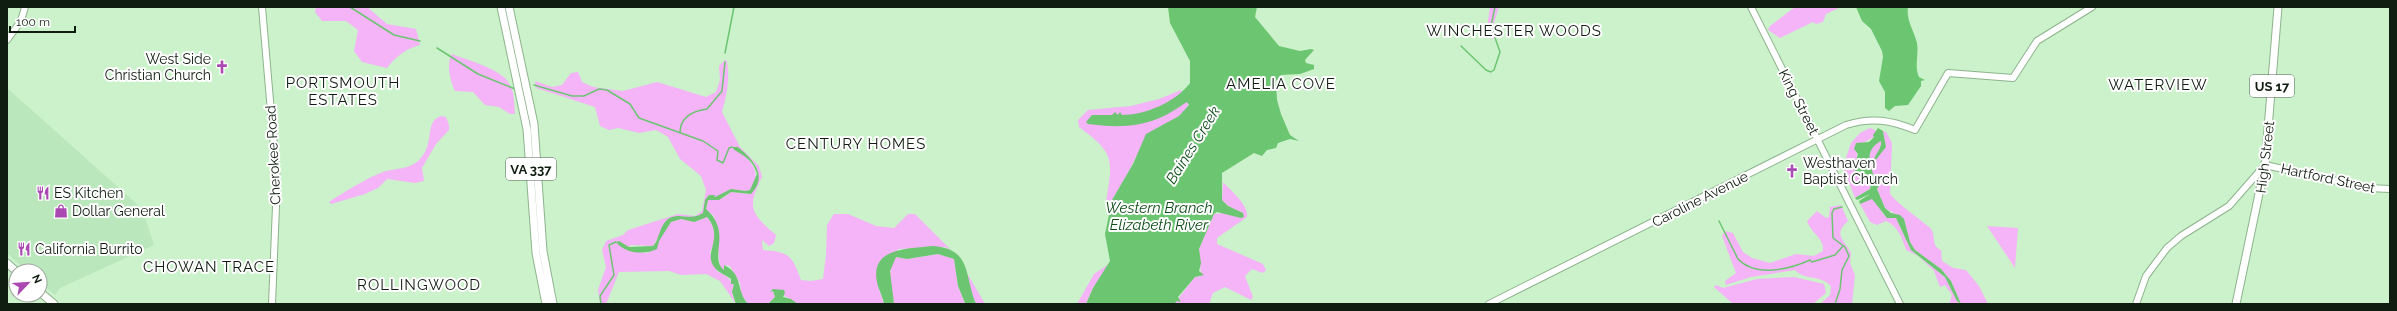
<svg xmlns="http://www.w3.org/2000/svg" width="2397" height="311" viewBox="0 0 2397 311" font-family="Raleway,sans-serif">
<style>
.built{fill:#bae7bb}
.green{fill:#f5b3f8}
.water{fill:#6cc571}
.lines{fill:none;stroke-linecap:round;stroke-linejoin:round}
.stream{stroke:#6cc571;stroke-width:1.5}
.minor-casing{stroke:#8eb38e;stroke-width:8}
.major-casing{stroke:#8eb38e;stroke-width:9}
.minor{stroke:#fff;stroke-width:6}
.major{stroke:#fff;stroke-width:7}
.labels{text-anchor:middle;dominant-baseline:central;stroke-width:4;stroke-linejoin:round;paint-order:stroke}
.shield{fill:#fff;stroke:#576158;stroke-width:1}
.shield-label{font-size:13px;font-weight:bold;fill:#0f1d10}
.poi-label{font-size:14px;fill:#0f1d10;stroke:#fff;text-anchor:start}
.street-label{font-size:14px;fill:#0f1d10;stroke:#fff}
.neighbourhood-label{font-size:15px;letter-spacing:1px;fill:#0f1d10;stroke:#fff}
.water-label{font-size:15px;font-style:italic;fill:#0d4d17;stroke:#fff}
</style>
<rect width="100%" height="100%" fill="#cbf2cb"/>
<path class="built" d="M7 88 138 205 143 211 154 245 60 288 55 295 40 282V271H27L7 253Z"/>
<path class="green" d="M316 7H367L387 24 416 29 420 45C407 48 395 57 387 68L362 62 354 51 358 30 346 21H322L315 12Z
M1490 7H1499L1493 26 1494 39 1490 38 1487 28Z
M1795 7H1841L1826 14 1823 22 1816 24 1813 22 1780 38 1768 30 1770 26Z
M452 54C467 60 501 69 509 83 515 92 514 104 515 114H510L499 107 485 105 473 92 455 91C450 81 446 63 452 54Z
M725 60 727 61C730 79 727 94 722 112L740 147 759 166 762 177C747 207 750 213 776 235L774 243 769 246 762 240 763 250C789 252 792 255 801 280L810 281 823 279 826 255 827 225 834 214H848L876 226 894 228 908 214H915L951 250 945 247 898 249 878 286 884 304H798L773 289 771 291H773L775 297 768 304H748L741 294 740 283 730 266 724 265 726 268 724 270 720 267 714 216 706 210 708 199 723 198 731 192 749 194C764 171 759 163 737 150 751 160 763 173 750 190L745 191 731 189 720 196 705 200 704 213 697 218 678 216 668 219 653 246 631 245 629 247 616 242 630 251 648 253 671 222 681 219 694 222 707 217C716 228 717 240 710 252L717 271 726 276 734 284 732 293 736 304 720 281 706 274 681 275 669 271 619 272 606 304H600L598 290 606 267 602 250 606 241 623 235 628 230 678 214 695 216 702 211 706 190 701 176 680 159 668 137 656 130 639 133 618 128 609 130 600 126 595 107 536 88 535 81 552 87 562 85 571 73 578 72 582 82 593 87 623 91 657 82 706 97 716 92 720 80 719 66Z
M1181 90 1188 102C1190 117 1163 123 1155 130 1140 145 1142 146 1133 163 1127 176 1119 188 1112 200L1106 202C1113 160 1115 153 1079 127L1078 120 1088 110 1131 106 1159 99Z
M441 116 446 117 449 125V130L436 144 422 168 424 181 415 183 387 179 378 188 365 194 331 204 329 202C346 191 365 179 383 172 395 168 410 170 420 159 435 144 424 121 441 116Z
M1870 128 1877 131 1874 137 1857 146V162L1851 165 1862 180 1870 182V189L1855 198 1843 167 1851 143 1860 133Z
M1883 131 1886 132 1892 143 1890 194C1900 206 1917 217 1929 227 1938 234 1929 245 1941 250L1942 261 1953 268 1966 270 1979 286 1988 304H1961L1951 281 1941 269 1915 250 1910 242 1904 219 1885 208 1877 189 1881 182H1876C1869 163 1862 154 1881 140V148L1874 158 1886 147Z
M1223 182C1230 190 1249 205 1247 217L1217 238V244L1263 264 1266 270 1263 273 1252 269 1245 276 1253 297 1251 300 1225 287 1213 293 1209 304H1174L1195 277 1201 276 1199 249 1214 214 1226 213 1241 218 1243 213 1228 206 1222 200Z
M1869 198C1879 200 1879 209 1884 215 1888 219 1892 216 1896 218L1911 250 1945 277 1959 304H1949L1952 295 1945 285 1940 287 1934 271 1918 256 1906 250C1902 238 1898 226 1886 221L1877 225 1870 222 1860 204Z
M1841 205 1848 221C1832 235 1845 240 1851 253L1850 263 1855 275 1852 304H1820L1830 295 1831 286C1819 274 1805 281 1795 270L1751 277 1726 285 1725 281 1736 273 1722 236 1725 231 1733 233 1743 252 1752 258 1770 263 1796 254 1814 256 1823 251C1824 237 1812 235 1807 221L1817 211 1826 218 1829 217 1830 207Z
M1987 226 2018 228 2015 268Z
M938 254 954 259 958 286 965 304H894C892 289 886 269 896 257L907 259Z
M1109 264 1093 288 1086 304H1077L1094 274Z
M967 273 985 304H976L970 289Z
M1794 277 1824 284 1826 293 1813 304H1733L1714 287 1716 285 1723 288 1757 279Z"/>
<path class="water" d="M1168 7H1257L1255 17 1279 46 1300 51 1311 49 1314 50 1305 60 1306 63 1314 65V69L1300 74 1281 75 1276 81 1277 100 1281 114 1290 135 1299 141 1290 139 1278 143 1276 148 1267 150 1262 156 1254 153 1222 173V200L1228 206 1243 213 1244 217 1241 218 1217 212 1214 214 1199 249 1201 263 1199 271 1204 275 1195 277 1178 297 1181 302 1177 301 1174 304H1086L1093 288 1110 261 1105 234 1112 200 1133 164 1146 134 1179 116 1189 105 1187 102C1177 108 1168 115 1157 119 1135 128 1111 127 1088 124L1086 122 1092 115H1112L1115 112 1118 115 1120 112 1122 115C1145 115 1176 102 1190 83V61L1170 23Z
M1856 7H1908C1906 21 1914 30 1917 43 1919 55 1914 66 1919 77L1925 80 1921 81V86L1908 105 1895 106 1889 111 1885 108V92L1879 81 1883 57 1882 51 1871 29 1862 21Z
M1878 128 1883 131 1886 147 1874 162C1874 154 1882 150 1881 141 1863 151 1870 165 1876 182L1882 181 1877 189 1885 208 1891 213 1900 215 1904 219 1910 242 1915 250 1941 269 1951 281 1961 304 1957 301 1945 277 1911 250 1896 218H1887L1872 199 1860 204 1859 201 1870 194 1857 200 1855 198 1870 189 1871 184 1862 180 1859 173 1848 166 1855 164 1858 154 1854 149 1856 143 1869 142 1874 137 1873 135Z
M732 147H738C752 159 769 175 751 194L731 192 719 200H708L706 209C733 233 708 257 724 270V265C744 275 735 289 748 304H736L732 292 734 284H731V279C726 275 719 273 715 268 702 253 725 238 707 217L694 222 681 219 671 222 659 241 657 249C645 255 625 254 616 242L619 241 629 247 653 246C659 241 659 226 668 219 679 211 690 222 703 213L705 200 709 195H716L714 196 715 197 731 189 745 191 750 190 757 174C752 155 736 154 732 147Z
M933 246C972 249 964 275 976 304L965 303 958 286 954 259 938 254 907 259 896 257 890 271 894 304H884C883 298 880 292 878 286 867 247 908 249 933 246Z
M773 289 784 290 785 293 783 297 791 299 798 304H768L775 297 773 291 770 292Z"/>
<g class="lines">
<path class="stream" d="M350 7 394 35 420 41
M1461 46 1486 70 1491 72 1494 70 1500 52 1491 26 1495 7
M437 48 478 74 515 89
M725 53 734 7
M534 85 572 96H584L599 89 607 90 630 104 639 118 703 141 718 151 717 160 723 163 729 148 732 147
M680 133C680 117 693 111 707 109L722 91 725 62
M1719 221 1738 259C1756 278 1790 269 1810 260L1812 262 1835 255 1843 246
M601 304 600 296 614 275 609 245 616 242
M1835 304 1840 289 1842 270 1849 256 1845 247 1833 238 1832 213 1834 209 1842 207"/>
<g class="minor-casing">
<path id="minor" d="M262 7 277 182 272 304
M1751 7 1900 304
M7 40 21 21 25 7
M1489 304 1846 125C1871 117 1891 120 1915 130L1948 73 2013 78 2037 41 2092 7
M2136 304 2146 276 2167 248 2181 236 2229 206 2265 165 2368 188 2390 189"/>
</g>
<g class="major-casing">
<path id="major" d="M501 7 527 129 536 253 546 304
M509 7 534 124 543 251 553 304
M7 263 16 271
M40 292 54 304
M2236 304 2265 165 2278 7"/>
</g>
<use href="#minor" class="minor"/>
<use href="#major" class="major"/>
</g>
<defs>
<g id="church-bare" transform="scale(1.08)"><path d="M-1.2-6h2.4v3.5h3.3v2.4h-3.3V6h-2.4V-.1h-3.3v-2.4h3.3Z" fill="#aa49b1" stroke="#fff" stroke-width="2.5" paint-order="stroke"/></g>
<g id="restaurant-bare" transform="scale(1.08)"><path d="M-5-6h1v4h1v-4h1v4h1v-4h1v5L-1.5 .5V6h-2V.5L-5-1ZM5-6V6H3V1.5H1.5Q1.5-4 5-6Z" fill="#aa49b1" stroke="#fff" stroke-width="2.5" paint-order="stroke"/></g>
<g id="shop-bare" transform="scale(1.08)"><path d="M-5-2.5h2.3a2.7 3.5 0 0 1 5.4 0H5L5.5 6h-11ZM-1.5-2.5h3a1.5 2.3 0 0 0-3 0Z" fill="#aa49b1" stroke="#fff" stroke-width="2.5" paint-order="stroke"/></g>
</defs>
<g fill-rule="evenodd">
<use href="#church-bare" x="222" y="67"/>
<use href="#church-bare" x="1792" y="171"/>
<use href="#restaurant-bare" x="43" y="193"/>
<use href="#shop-bare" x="61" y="211"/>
<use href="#restaurant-bare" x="24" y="249"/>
</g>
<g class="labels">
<g class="shield">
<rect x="2250" y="75" width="44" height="22" rx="3"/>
<rect x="506" y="158" width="50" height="22" rx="3"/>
</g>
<g class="shield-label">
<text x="2272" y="86">US 17</text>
<text x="531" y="169">VA 337</text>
</g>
<g class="poi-label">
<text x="211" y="59" text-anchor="end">West Side<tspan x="211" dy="16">Christian Church</tspan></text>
<text x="1803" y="163">Westhaven<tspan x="1803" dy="16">Baptist Church</tspan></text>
<text x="54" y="193">ES Kitchen</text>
<text x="72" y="211">Dollar General</text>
<text x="35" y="249">California Burrito</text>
</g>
<g class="street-label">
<text transform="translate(1799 102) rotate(63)">King Street</text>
<text transform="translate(273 155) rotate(-93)">Cherokee Road</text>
<text transform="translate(2265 157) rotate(-83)">High Street</text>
<text transform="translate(2328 178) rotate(12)">Hartford Street</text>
<text transform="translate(1700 199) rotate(-27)">Caroline Avenue</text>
</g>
<g class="neighbourhood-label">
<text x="1514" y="31">WINCHESTER WOODS</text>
<text x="343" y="83">PORTSMOUTH<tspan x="343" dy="17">ESTATES</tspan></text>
<text x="1281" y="84">AMELIA COVE</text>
<text x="2158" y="85">WATERVIEW</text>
<text x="856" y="144">CENTURY HOMES</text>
<text x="209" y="267">CHOWAN TRACE</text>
<text x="419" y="285">ROLLINGWOOD</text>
</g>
<g class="water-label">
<text transform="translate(1193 145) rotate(-58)">Baines Creek</text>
<text x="1159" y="208">Western Branch<tspan x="1159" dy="17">Elizabeth River</tspan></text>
</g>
</g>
<rect width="2397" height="311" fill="none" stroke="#0f1d10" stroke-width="16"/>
<g transform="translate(28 283) rotate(65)"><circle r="19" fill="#ffffff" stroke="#9fa59f"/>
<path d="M0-3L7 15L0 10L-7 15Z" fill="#aa49b1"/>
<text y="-6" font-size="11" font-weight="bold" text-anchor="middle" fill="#0f1d10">N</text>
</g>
<path d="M10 26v6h65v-6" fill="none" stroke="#0f1d10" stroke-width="2"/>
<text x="16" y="26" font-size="12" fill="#0f1d10" stroke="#ffffff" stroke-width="3" paint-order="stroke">100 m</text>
</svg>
